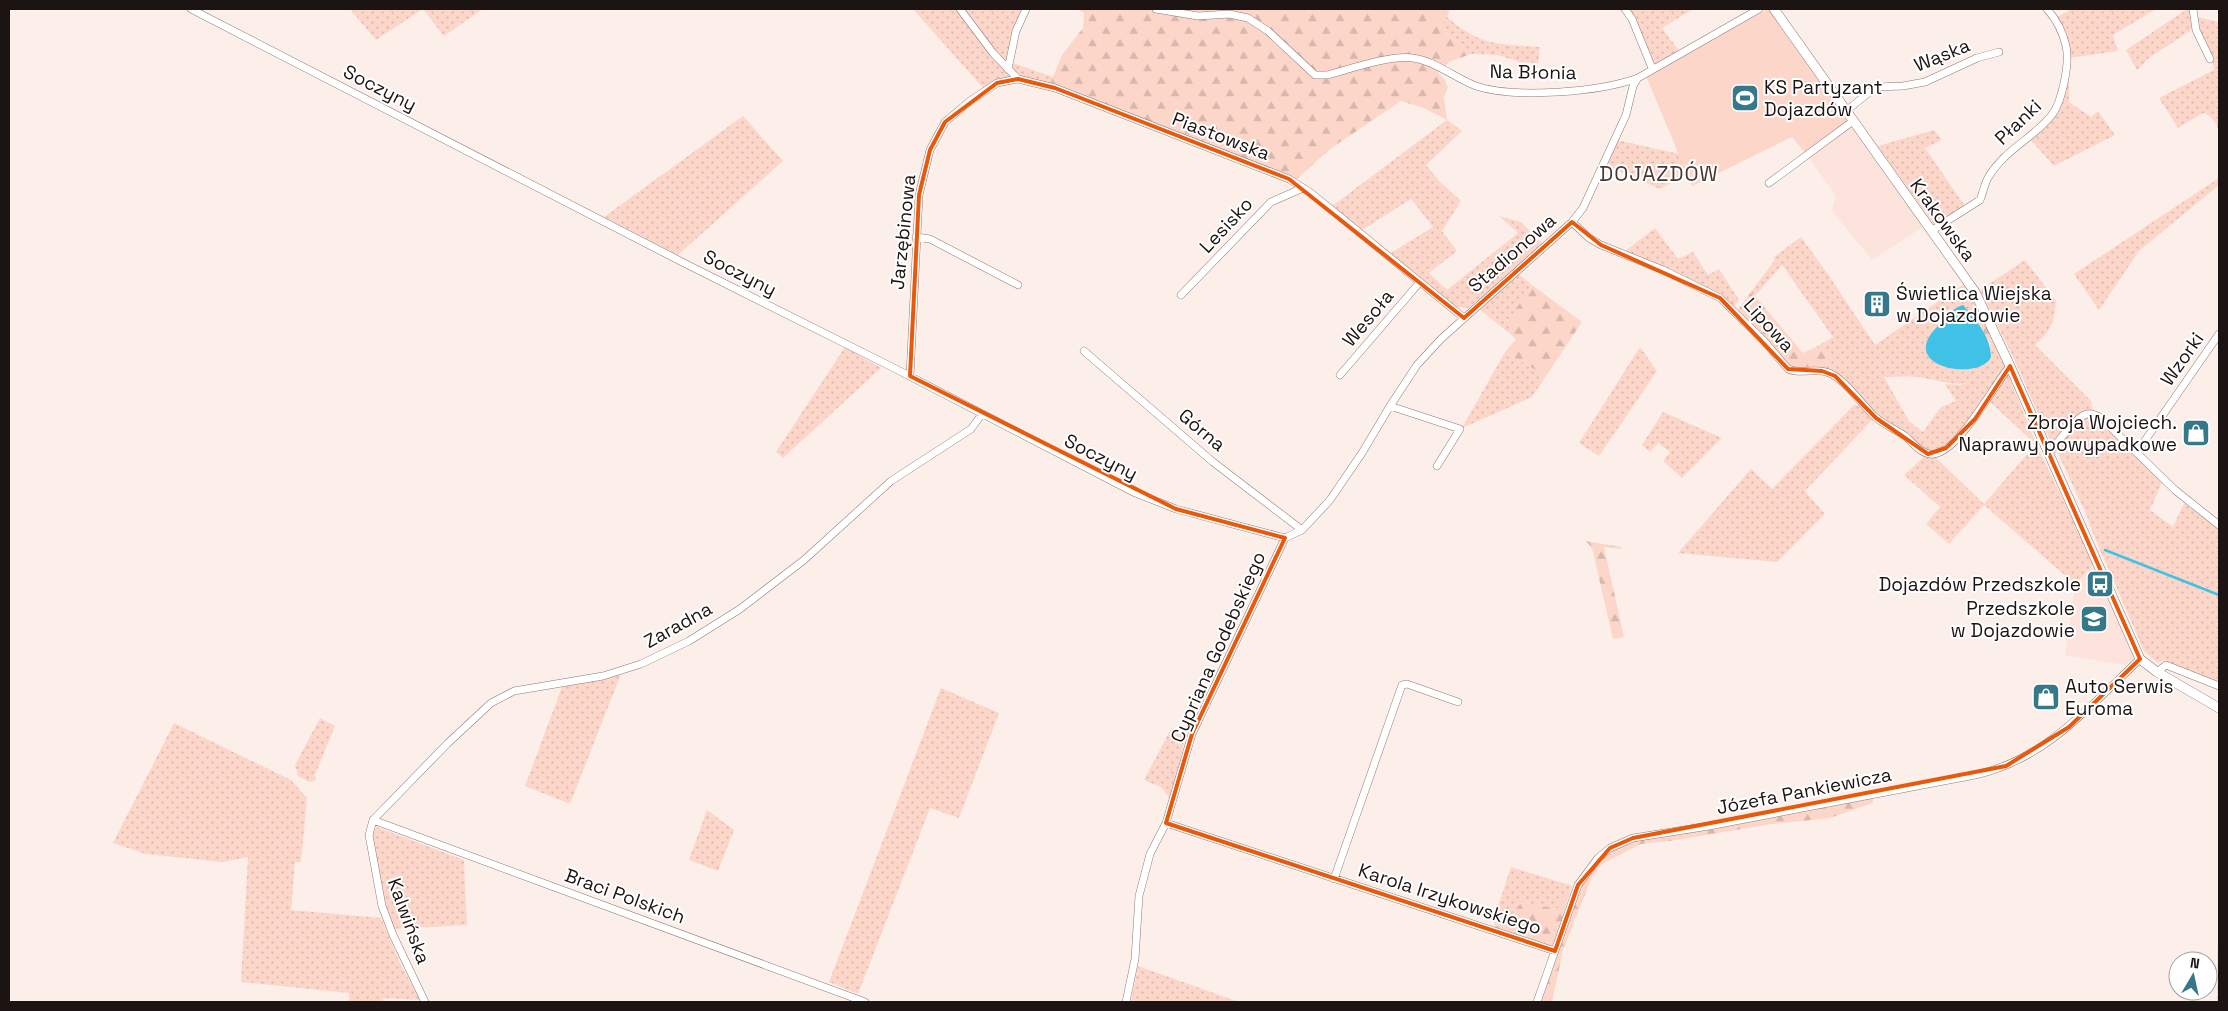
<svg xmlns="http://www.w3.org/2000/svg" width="2228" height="1011" viewBox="0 0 2228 1011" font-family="'Space Grotesk',sans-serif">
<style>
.built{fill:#fce4dc}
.grass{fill:url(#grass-dots);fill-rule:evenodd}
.forest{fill:url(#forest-firs)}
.garden{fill:#fdd6ca}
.water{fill:#3fc2e6}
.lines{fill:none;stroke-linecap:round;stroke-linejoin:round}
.stream{stroke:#3fc2e6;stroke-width:2.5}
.minor-casing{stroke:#8e7a74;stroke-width:8}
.tertiary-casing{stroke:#8e7a74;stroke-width:10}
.minor{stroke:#fff;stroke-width:7}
.tertiary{stroke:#fff;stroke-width:9}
.marked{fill:none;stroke:#e8590c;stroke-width:4;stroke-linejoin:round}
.labels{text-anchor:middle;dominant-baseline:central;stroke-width:4;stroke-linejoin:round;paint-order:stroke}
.street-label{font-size:19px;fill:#1c1412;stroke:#fff}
.poi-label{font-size:19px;fill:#1c1412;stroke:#fff;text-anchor:start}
.quarter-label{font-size:21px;letter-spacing:1px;fill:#473631;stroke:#fff}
</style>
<defs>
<pattern id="grass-dots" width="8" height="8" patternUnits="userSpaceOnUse" patternTransform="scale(1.25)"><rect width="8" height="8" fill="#fdd6ca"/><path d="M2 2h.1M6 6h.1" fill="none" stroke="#d8b7ac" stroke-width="1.8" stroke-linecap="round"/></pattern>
<pattern id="forest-firs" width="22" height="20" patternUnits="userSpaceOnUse" patternTransform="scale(1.25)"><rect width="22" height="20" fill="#fdd6ca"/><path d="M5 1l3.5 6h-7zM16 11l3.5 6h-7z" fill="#d8b7ac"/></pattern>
</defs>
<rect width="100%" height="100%" fill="#fcefea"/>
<path class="built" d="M1853 124 1923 227 1872 260 1832 211 1836 196 1808 157Z
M2094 564 2135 658 2125 665 2065 655 2075 584Z"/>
<path class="grass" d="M350 9H483L444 36 423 9 376 40Z
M913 9H957L1014 78 984 89Z
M963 9H1023L1007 65Z
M1443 9H1450L1447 17C1480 46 1498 44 1540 47L1538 63 1520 62 1498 55 1471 54C1456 36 1439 40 1443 9Z
M1627 9H1693L1662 28 1679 51 1653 65Z
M2072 9H2156L2113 35 2118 51 2069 58 2057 17Z
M2187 9H2191L2193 29 2149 58 2137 70 2126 50Z
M2197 17 2219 22V133C2217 124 2212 115 2203 113L2178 128 2159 98 2214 70C2211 51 2199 36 2197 17Z
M1012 63 1053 77 1050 84 1019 77 1010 68Z
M2066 79 2069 81V102L2091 117 2098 111 2115 135 2054 166 2029 138 2054 116Z
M743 116 783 161 678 255 604 217Z
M1447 120 1462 131 1426 165 1440 182 1461 201 1442 231 1457 251 1429 273 1447 290 1518 233 1499 216 1521 222 1543 245 1469 308 1455 307 1391 253 1433 227 1411 199 1362 230 1332 206Z
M1934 130 1942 140 1925 148 1965 206 1935 226 1878 146Z
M1617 140 1679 154 1687 174 1660 189 1605 165Z
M2219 178V185L2139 251 2099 310 2074 274Z
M1655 228 1678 259 1693 252 1708 275 1719 269 1739 300 1734 307 1624 252Z
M1801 237 1825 270 1875 345 1964 284 1982 318 1978 324 1963 305 1933 330 1928 356C1949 372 1962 367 1987 364L1991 357 1990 343 2006 368 1973 418 1936 452 1928 451 1877 416 1830 370 1820 367 1830 356 1816 347 1833 337 1782 265 1755 296 1750 293 1775 260 1774 257ZM1884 377C1894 377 1905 376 1916 377 1934 378 1949 386 1967 383L1960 385 1945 384 1956 401 1941 407 1923 432 1909 421Z
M2025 260 2056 301C2054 323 2052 329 2035 345L2091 401 2093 412H2086L2053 447 2014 359 1980 290Z
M1515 271 1532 285 1513 315 1509 333 1478 308Z
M845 347 881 368 783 458 776 452Z
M1640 347 1657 371 1599 456 1579 443Z
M1505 352 1546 376 1532 397 1462 428Z
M2007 372 2036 444 2094 564 2075 584 1984 505 1949 544 1926 524 1940 507 1904 475 1926 455 1934 456 1984 504 2036 444 1989 401Z
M1854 405H1860L1873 419 1805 491 1825 514 1777 562 1678 553 1751 469 1772 489Z
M1663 412 1722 438 1682 478 1663 461 1670 452 1658 443 1650 452 1642 445Z
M2086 416 2101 420 2162 482 2150 510 2173 527 2184 503 2219 529V684L2164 660 2158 663 2144 651 2092 531 2087 516 2056 449 2079 421Z
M621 674 570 804 525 786 562 687Z
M941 688 999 713 959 818 930 808 858 994 829 982Z
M320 718 335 726 315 775 316 780 309 782 298 776 295 765Z
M174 723 291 780 307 798 301 862H295L291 910 381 918 400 963 420 1000 383 998V1002H349V993L241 982 248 857 222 862 146 854 113 843Z
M1172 727 1186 736 1170 799 1161 787 1144 780Z
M707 810 734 830 718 871 689 860Z
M377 827 464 860 467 925 394 929 379 884 371 835Z
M1511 867 1572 886 1558 909 1522 902 1498 930 1495 928 1494 918Z
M2219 931V1002H2217L2218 932Z
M1138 966 1239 1002H1131Z"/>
<path class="forest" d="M1077 9H1143L1171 13 1175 9H1443C1439 40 1456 36 1471 54L1449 62 1438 73 1445 80 1448 88 1444 97 1447 120 1424 108 1401 101 1330 149 1297 179 1050 84 1062 55 1083 28 1084 13Z
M1532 285 1582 322 1546 376 1505 352 1516 339 1509 333 1512 315Z
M1750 293 1755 296 1803 353 1816 347 1830 356 1820 367 1802 369 1789 368 1738 310Z
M1982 318 2007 367 2006 368 1978 324Z
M1586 541 1621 547V549L1604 547 1624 637 1613 639 1592 548Z
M1873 796V803L1830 818 1772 824 1670 841 1641 844 1602 864 1591 879 1563 950 1552 1002H1540L1580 886 1600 859 1615 848 1639 839Z
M1572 886 1553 948 1498 930 1522 902 1558 909Z"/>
<path class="garden" d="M1768 9H1770L1850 121 1806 154 1792 137 1692 186 1646 76Z"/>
<path class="water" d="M1963 305C1976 320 1991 337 1991 357 1981 382 1892 368 1940 324 1948 317 1952 308 1963 305Z"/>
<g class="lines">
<path class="stream" d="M2105 550 2219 595"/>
<g class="minor-casing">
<path id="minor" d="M191 9 686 264 892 367 1133 492 1176 509 1285 538
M960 9 993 53 1018 79 1055 88 1289 179 1311 193 1464 318
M1156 9 1198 16 1229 14 1248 18 1268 31 1315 75H1327C1350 69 1390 55 1413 58 1435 61 1455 78 1476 86 1515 99 1599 92 1638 78
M1625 9 1632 19 1652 68
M2193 9 2196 30 2210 59
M1008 69 1016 31 1026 9
M1846 111 1876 87 1903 86 1925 82 1977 58 1999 52
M1769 183 1853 121
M1572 222 1589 238 1601 245 1663 270 1720 298 1763 340 1788 369C1801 375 1816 367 1829 373 1843 378 1862 404 1873 415 1882 424 1895 429 1905 436 1912 442 1920 453 1930 454 1956 458 1995 383 2010 366
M1931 231 1980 200C1983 193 1984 185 1988 178 2003 151 2032 139 2051 116 2062 103 2070 63 2066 46 2063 33 2056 19 2047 9
M916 237 930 239 1018 285
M1181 295 1271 202 1303 188
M1084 351 1213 462 1302 530
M1340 375 1420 282
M910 376 919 195 930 150 945 122 970 101 997 83 1018 79
M1390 406 1460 429 1437 466
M2137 452 2219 334
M2048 454C2056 445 2076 416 2087 414 2093 413 2098 416 2102 419L2175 490 2219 525
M1285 538 1302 530 1330 500 1362 453 1390 406 1417 365 1441 339 1572 222 1583 208 1626 115 1633 86 1638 78 1759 9
M2157 672 2166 665 2219 686
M373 820 865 1002
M1166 823 1555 951
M1334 879 1402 685 1407 684 1458 702
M425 1002 393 935 382 906 369 835 373 820 448 743 491 703 514 691 603 676 641 664 689 641 740 609 804 560 891 481 971 429 982 414
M1126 1002 1135 959 1139 896 1150 854 1166 823 1192 734 1285 538
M1537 1002 1578 885 1598 858 1610 848 1633 838 1709 826 1975 775C2045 760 2090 706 2140 659"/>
</g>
<g class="tertiary-casing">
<path id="tertiary" d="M1774 9 1975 292 2010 366 2140 659 2157 672 2219 708"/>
</g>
<use href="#minor" class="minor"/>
<use href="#tertiary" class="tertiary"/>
</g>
<path class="marked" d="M1018 79 1055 88 1289 179 1464 318 1572 222 1601 245 1720 298 1788 369 1822 371 1835 376 1876 418 1928 454 1946 448 1975 419 2010 366 2140 659 2069 727 2006 766 1633 838 1610 848 1578 885 1555 951 1166 823 1192 734 1285 538 1176 509 910 376 919 195 930 150 945 122 997 83Z"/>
<defs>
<g id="stadium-square" transform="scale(1.4375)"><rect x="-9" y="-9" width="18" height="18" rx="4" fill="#36778a" stroke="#fff"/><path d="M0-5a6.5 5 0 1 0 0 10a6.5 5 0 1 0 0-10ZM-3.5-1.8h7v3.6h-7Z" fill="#fff"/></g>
<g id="building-square" transform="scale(1.4375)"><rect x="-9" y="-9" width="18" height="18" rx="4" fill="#36778a" stroke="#fff"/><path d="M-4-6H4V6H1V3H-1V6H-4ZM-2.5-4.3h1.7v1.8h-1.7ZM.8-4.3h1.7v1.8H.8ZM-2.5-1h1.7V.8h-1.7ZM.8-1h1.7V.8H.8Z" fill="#fff"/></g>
<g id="shop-square" transform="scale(1.4375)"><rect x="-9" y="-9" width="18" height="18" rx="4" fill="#36778a" stroke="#fff"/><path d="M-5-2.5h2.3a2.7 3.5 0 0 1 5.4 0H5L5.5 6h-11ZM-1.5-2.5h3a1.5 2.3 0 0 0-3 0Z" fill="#fff"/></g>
<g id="bus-square" transform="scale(1.4375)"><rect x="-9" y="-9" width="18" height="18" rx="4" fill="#36778a" stroke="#fff"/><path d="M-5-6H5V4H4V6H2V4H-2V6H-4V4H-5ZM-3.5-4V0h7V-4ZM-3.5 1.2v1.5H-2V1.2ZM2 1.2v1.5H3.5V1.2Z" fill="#fff"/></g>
<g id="school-square" transform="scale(1.4375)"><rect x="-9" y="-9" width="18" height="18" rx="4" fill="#36778a" stroke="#fff"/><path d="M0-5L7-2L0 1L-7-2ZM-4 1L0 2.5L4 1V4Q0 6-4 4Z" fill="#fff"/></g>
</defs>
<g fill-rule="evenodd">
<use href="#stadium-square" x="1745" y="98"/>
<use href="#building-square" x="1877" y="304"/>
<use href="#shop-square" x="2196" y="433"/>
<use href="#bus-square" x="2100" y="584"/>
<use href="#school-square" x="2094" y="619"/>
<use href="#shop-square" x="2046" y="697"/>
</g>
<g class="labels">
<g class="street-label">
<text transform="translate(1942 55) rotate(-22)">Wąska</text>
<text transform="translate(1533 72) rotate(1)">Na Błonia</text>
<text transform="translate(380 88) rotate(27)">Soczyny</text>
<text transform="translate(2018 122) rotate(-44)">Płanki</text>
<text transform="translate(1221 136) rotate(21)">Piastowska</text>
<text transform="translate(1943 220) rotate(54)">Krakowska</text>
<text transform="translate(1226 225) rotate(-47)">Lesisko</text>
<text transform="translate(903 232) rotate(-84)">Jarzębinowa</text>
<text transform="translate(1512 253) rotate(-41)">Stadionowa</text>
<text transform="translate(740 273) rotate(27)">Soczyny</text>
<text transform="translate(1368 318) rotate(-50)">Wesoła</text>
<text transform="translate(1769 325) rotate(48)">Lipowa</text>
<text transform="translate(2182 359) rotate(-55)">Wzorki</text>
<text transform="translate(1202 430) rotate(40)">Górna</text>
<text transform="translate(1101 457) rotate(27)">Soczyny</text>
<text transform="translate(678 625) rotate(-29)">Zaradna</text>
<text transform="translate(1218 647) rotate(-66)">Cypriana Godebskiego</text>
<text transform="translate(1804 791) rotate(-11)">Józefa Pankiewicza</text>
<text transform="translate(625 896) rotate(20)">Braci Polskich</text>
<text transform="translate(1450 899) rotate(18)">Karola Irzykowskiego</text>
<text transform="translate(409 921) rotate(70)">Kalwińska</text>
</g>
<g class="poi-label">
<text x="1764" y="87">KS Partyzant<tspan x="1764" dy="22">Dojazdów</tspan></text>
<text x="1896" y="293">Świetlica Wiejska<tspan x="1896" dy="22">w Dojazdowie</tspan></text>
<text x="2177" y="422" text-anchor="end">Zbroja Wojciech.<tspan x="2177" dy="22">Naprawy powypadkowe</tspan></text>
<text x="2081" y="584" text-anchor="end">Dojazdów Przedszkole</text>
<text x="2075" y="608" text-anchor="end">Przedszkole<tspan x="2075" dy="22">w Dojazdowie</tspan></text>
<text x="2065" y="686">Auto Serwis<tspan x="2065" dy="22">Euroma</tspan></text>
</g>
<g class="quarter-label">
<text x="1659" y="173">DOJAZDÓW</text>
</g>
</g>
<rect width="2228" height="1011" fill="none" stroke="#1c1412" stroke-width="20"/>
<g transform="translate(2193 976) rotate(9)"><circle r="24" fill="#ffffff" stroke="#a4a1a0"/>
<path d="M0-4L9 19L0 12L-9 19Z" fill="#36778a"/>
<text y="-8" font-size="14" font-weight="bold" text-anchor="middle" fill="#1c1412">N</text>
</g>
</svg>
